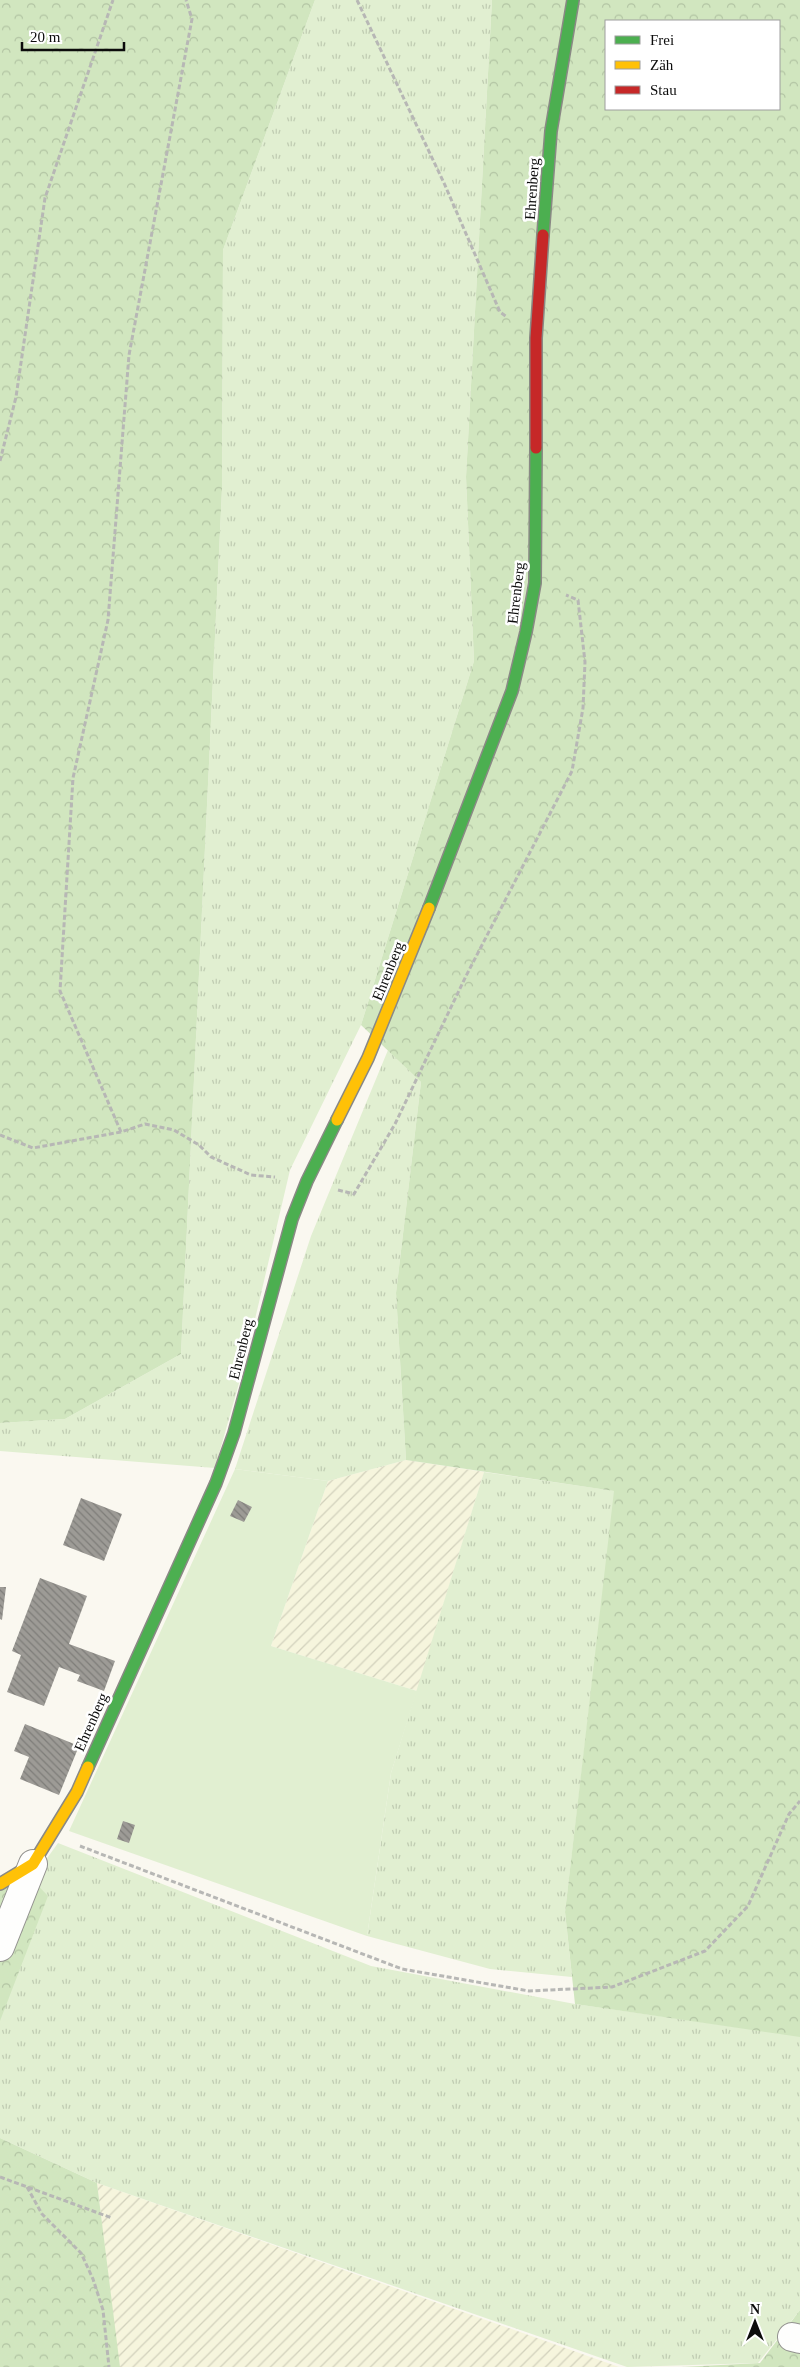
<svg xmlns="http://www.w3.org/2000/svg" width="800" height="2367" viewBox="0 0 800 2367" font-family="'Times New Roman',serif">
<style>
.farmland{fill:url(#farmland-furrows)}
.grass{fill:url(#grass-tufts)}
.forest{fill:url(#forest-crowns);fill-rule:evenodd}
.park{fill:#e1efd1}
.building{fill:url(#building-back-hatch)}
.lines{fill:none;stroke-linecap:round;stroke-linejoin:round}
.street-casing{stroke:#93928f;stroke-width:30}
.fast-casing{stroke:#8a8985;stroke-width:14}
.slow-casing{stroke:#8a8985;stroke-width:14}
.jam-casing{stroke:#8a8985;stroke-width:14}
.path{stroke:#b7b7b5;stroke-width:3;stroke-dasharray:5 2.5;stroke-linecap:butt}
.street{stroke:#fefefd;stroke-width:28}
.fast{stroke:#4caf50;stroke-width:11}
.slow{stroke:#ffc107;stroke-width:11}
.jam{stroke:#c62828;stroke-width:11}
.labels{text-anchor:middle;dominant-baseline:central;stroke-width:5;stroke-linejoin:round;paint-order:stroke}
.street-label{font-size:15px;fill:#0c0c0c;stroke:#fff}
</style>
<defs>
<pattern id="farmland-furrows" width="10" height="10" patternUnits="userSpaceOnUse" patternTransform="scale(1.25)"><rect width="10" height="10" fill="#f6f5dd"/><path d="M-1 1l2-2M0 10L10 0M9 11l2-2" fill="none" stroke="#d2d1bc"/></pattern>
<pattern id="grass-tufts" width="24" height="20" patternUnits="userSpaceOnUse" patternTransform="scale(1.25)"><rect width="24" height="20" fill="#e1efd1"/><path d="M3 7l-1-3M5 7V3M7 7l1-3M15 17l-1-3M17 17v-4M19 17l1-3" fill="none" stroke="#c0ccb2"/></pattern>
<pattern id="forest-crowns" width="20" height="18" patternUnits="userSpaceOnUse" patternTransform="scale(1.25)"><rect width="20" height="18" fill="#d1e6bf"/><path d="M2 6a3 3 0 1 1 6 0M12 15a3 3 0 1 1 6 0" fill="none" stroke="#b2c4a3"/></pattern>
<pattern id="building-back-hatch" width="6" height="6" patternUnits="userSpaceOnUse" patternTransform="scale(1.25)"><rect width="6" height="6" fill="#9d9b96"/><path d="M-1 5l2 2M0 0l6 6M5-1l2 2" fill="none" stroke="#7e7d79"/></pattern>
</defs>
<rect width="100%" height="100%" fill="#faf8f0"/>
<path class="farmland" d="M406 1460 484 1472 417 1691 271 1646 328 1481Z
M97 2183 619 2367H119Z"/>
<path class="grass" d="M315 0H492L466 477 474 661 361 1025 290 1170 245 1362 215 1468 0 1451V1423L65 1419 181 1354 222 489 223 250Z
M388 1050 421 1082 396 1293 406 1460 328 1481 235 1469 311 1236Z
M484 1472 615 1491 565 1912 572 1977 490 1969 367 1936 391 1773Z
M58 1843 371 1966 575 2004 800 2036V2310L758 2363 627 2367 97 2183 0 2138V1993L35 1875Z"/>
<path class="forest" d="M0 0H315L223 250 222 489 181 1354 65 1419 0 1423Z
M492 0H800V2037L575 2004 565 1912 614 1491 406 1460 396 1293 421 1082 361 1025 474 661 466 477ZM606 21H779V109H606Z
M26 1873 48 1896 0 2021V1888Z
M0 2138 97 2183 120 2367H0Z
M800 2310V2367H681L760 2363Z"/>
<path class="park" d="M235 1469 328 1481 271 1646 417 1691 391 1773 367 1936 69 1831Z"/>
<path class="building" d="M81 1498 122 1514 104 1561 63 1545Z
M238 1500 252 1507 244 1522 230 1516Z
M40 1578 87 1596 69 1644 115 1661 104 1691 77 1681 80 1675 59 1667 44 1706 7 1692 21 1655 12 1651Z
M0 1587H6L2 1620 0 1619Z
M25 1724 79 1746 59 1795 20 1779 29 1757 14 1751Z
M123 1821 135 1825 129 1843 117 1839Z"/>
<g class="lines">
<g class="street-casing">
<path id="street" d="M0 1947 33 1864
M792 2337 800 2339"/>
</g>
<g class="fast-casing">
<path id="fast" d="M543 235 551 131 573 0
M429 908 512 691 526 632 535 583 536 448
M88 1767 216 1483 234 1433 292 1219 307 1181 337 1120"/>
</g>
<g class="slow-casing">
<path id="slow" d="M337 1120 368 1058 429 908
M0 1884 33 1864 77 1792 88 1767"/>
</g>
<g class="jam-casing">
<path id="jam" d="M536 448V338L543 235"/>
</g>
<path class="path" d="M357 0 444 183 500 312 507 317
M0 461 16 397 45 198 113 0
M121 1132 60 991 73 778 108 620 129 355 192 19 186 0
M0 1135 33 1148 121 1132 145 1124 174 1130 199 1145 211 1157 251 1175 275 1177
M338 1190 354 1194 395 1124 466 976 572 771 583 708 585 662 578 600 566 595
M80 1846 402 1969 529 1991 612 1987 705 1951 748 1906 789 1814 800 1801
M0 2177 112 2218
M27 2187 42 2214 81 2253 93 2279 103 2310 109 2367"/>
<use href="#street" class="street"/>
<use href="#fast" class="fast"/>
<use href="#slow" class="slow"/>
<use href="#jam" class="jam"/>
</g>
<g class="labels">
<g class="street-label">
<text transform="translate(532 189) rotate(-86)">Ehrenberg</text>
<text transform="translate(516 593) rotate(-83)">Ehrenberg</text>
<text transform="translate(388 971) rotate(-68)">Ehrenberg</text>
<text transform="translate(241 1349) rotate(-76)">Ehrenberg</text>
<text transform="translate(91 1722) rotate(-66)">Ehrenberg</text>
</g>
</g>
<rect x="605" y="20" width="175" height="90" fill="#ffffff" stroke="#9e9e9e"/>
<rect x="615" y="36" width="25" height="8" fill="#4caf50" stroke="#9e9e9e"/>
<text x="650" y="45" font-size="15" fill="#0c0c0c">Frei</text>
<rect x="615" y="61" width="25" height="8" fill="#ffc107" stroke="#9e9e9e"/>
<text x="650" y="70" font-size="15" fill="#0c0c0c">Zäh</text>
<rect x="615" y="86" width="25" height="8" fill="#c62828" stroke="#9e9e9e"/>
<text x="650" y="95" font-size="15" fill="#0c0c0c">Stau</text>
<g transform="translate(755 2322)" stroke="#ffffff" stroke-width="4" paint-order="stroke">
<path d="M0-4L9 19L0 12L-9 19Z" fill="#0c0c0c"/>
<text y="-8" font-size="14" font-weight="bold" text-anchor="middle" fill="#0c0c0c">N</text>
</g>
<path d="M22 42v8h102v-8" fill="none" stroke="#0c0c0c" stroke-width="2.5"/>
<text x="30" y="42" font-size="15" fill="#0c0c0c" stroke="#ffffff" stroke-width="4" paint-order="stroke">20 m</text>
</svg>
